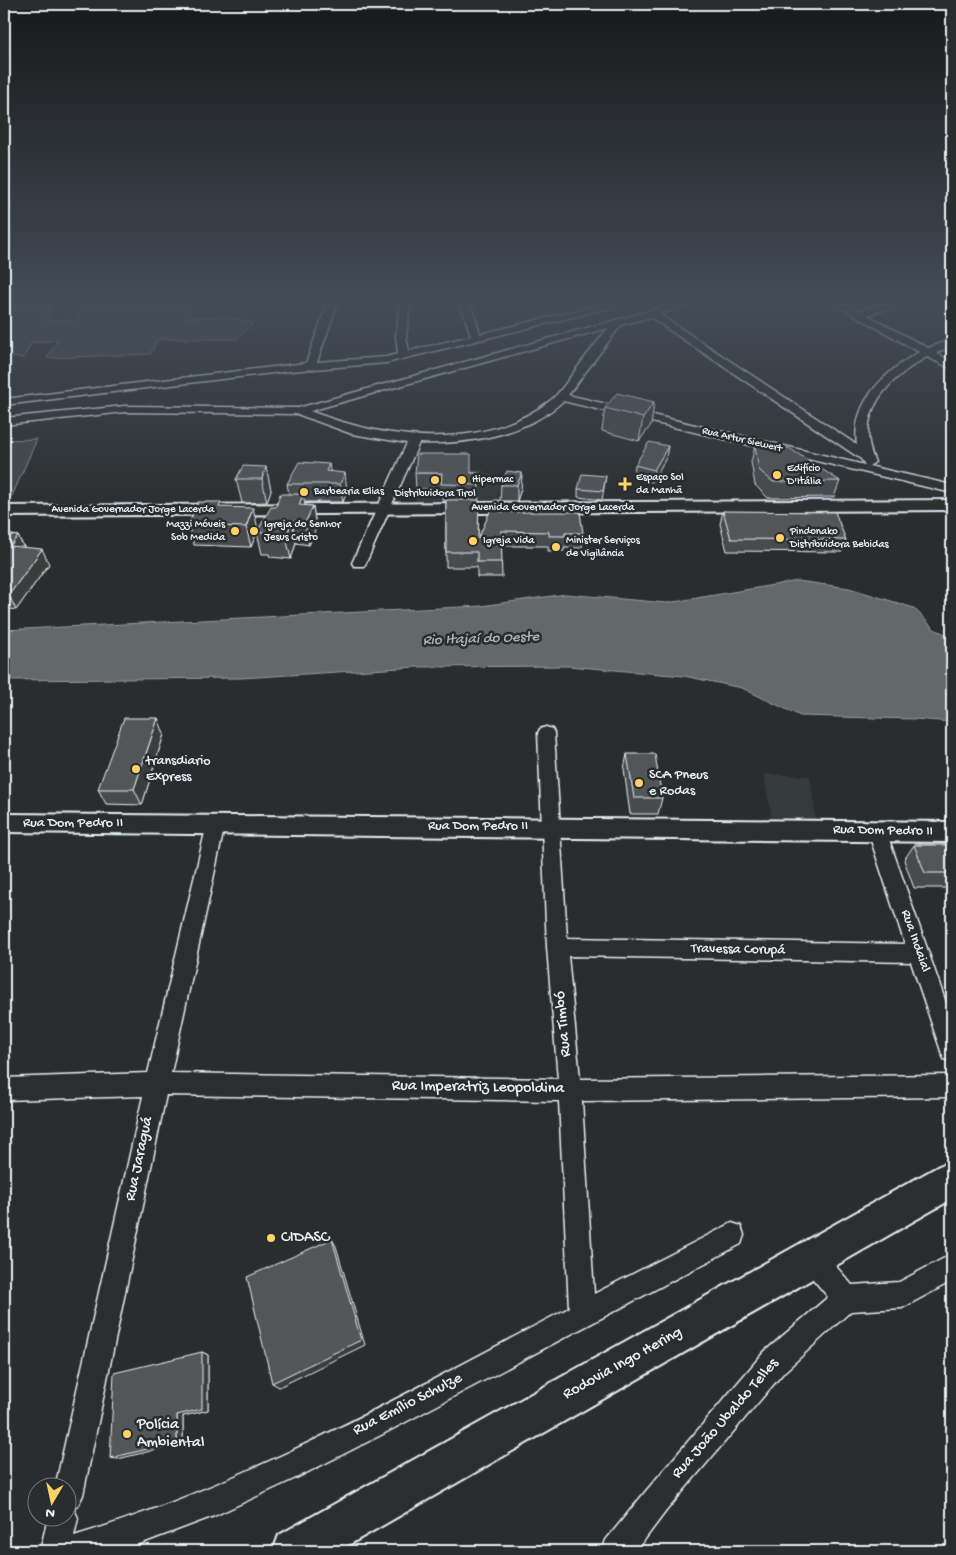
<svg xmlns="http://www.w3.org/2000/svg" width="956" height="1555" viewBox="0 0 956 1555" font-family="'Gochi Hand',sans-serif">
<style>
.built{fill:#363a3b}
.green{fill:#424648;stroke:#959ca0}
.water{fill:#63686b;stroke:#989fa3}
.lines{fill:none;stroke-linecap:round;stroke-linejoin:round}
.minor-casing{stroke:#e8f1f8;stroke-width:3}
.major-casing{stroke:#e8f1f8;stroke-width:4}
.highway-casing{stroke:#e8f1f8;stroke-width:4}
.minor{fill:#2a2d2e;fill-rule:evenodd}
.major{fill:#2a2d2e;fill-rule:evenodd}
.highway{fill:#2a2d2e;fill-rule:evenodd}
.wall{fill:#474b4d;stroke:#e8f1f8}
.shaded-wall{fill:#3a3d3e;stroke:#e8f1f8}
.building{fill:#535759;stroke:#e8f1f8}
.poi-dot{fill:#ffd166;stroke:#2a2d2e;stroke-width:2}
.labels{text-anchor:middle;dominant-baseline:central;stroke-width:5;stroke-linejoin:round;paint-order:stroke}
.far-street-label{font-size:11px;fill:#e8f1f8;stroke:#2a2d2e}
.far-poi-label{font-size:11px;fill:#e8f1f8;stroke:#2a2d2e;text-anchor:start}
.poi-label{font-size:14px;fill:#e8f1f8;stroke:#2a2d2e;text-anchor:start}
.street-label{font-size:14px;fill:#e8f1f8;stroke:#2a2d2e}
.water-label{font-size:15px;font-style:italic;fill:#acb3b9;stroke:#2a2d2e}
.near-street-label{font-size:16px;fill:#e8f1f8;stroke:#2a2d2e}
.near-poi-label{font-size:16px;fill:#e8f1f8;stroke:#2a2d2e;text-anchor:start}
</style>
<rect width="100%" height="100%" fill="#2a2d2e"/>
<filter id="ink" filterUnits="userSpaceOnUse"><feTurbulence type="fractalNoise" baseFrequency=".02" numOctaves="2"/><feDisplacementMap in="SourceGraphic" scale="10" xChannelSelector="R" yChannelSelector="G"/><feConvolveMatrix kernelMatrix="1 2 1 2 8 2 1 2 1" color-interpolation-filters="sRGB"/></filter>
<g filter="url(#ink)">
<path class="built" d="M471 470H481L502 480 495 504H479V489H471Z
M416 489H443L453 500V504L415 503Z
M764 774 810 776 816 822 772 821Z"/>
<path class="green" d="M50 305 46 321 76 320 84 305H193L187 318 226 316 253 323 237 339H158L150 354 47 358 58 340 31 343 24 358 4 357V308Z
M37 439 12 496H4V440Z"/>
<path class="water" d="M798 581 849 588 914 608 934 629 952 637V722L914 719 800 716 742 688 684 676 568 666 417 667 242 678 4 680V630L481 606 566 594 667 603Z"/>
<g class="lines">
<g class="minor-casing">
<path id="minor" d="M4 305H17L15 307 4 309Z
M327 305H337L317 362 386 357 398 354 396 336 400 305H410L406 336 409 351 471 336 461 305H471L480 334 599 305H615L613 307 386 363 290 371 4 405V399L306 363Z
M670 305H685L683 307 659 314 857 445C851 402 885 372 919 352L837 305H849L860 311 881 305H896L894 307 867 315 928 348 952 339V346L936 353 952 362V369L927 357C888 379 853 414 875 462L869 466 952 485V493L563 401C527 435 467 445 419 443L366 563 364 566H354L352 563 407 443 352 434 297 414 125 412 4 425V418L125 406 298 408ZM650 317 861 459 865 465 869 466 568 395 621 325ZM608 328C597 342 586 356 575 371 567 381 561 392 551 400 482 453 385 440 310 411Z
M546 727 552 729 554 733 567 938 905 944 868 831 871 826 877 824 883 826 886 831 952 1020V1062L944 1059 941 1051 911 962 568 956 580 1079 952 1075V1097L582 1101 594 1294 732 1223 741 1226 744 1235 741 1244 381 1435 298 1477 214 1516 121 1551H40L48 1518H68V1488H55L143 1096 4 1100V1078L148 1073 207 824 210 819 216 817 222 819 225 824 171 1073 558 1079 547 947 538 733 540 729ZM166 1095 559 1101 569 1308C408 1392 248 1484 74 1536L78 1518 73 1507 78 1505 83 1495Z
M812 1245 821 1249 852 1285 899 1282 952 1254V1281L902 1308 851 1311 784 1372 666 1511 636 1551H602L606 1540 646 1491 764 1352 828 1297 803 1267 799 1258 803 1249Z"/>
</g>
<g class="major-casing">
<path id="major" d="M952 500V510L4 516V506Z
M4 814 952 822V842L4 832Z"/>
</g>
<g class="highway-casing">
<path id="highway" d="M952 1161V1199L338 1551H273L279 1535 939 1166Z"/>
</g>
<use href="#minor" class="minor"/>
<use href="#major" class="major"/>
<use href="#highway" class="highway"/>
</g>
<path class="wall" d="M654 402 651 425 639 441 602 431 605 408Z
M668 446 666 458 652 482 633 477 635 465Z
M755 446 840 481 834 497 768 498 755 485 751 462Z
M329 464 330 472 347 491 343 502H304L305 505 313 506 316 528 309 545 296 543 291 559 270 557 269 554H262L257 532 289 494 287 484Z
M266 467 271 490 267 502 242 503 236 479Z
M415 473H479L478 539 500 512 583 533 582 548H564V551H548V546H501L502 577H477V567H446V500H442V489H416Z
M522 473 521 489 517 501H500L501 485Z
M606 476 602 500 578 497V489Z
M222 508 258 529 251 547 194 545 188 525Z
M723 511 846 540 842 552 727 551 720 524Z
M4 534 18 536 24 547 49 564 16 610 4 608Z
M164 734 142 805 106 804 98 789Z
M627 754 662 798 658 814H630L624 769Z
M914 845H952V888H914L904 860Z
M202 1352 208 1355V1410L183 1416V1443L118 1459 110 1458Z"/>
<path class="shaded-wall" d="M654 402 651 425 639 441 643 418Z
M668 446 666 458 652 482 654 470Z
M329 464 332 482 326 471Z
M266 467 271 490 267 502 262 479Z
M345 473 347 491 343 502 340 484Z
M522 473 521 489 517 501V485Z
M303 494 307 516 299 505Z
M313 506 316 528 309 545 305 523Z
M253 508 258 529 251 547 246 527Z
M292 521 296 543 291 559 286 537Z
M18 536 25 550 10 546Z
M42 549 49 564 16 610 9 595Z
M158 718 164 734 142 805 134 789Z
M332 1239 336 1246 365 1345 279 1387 272 1383Z
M202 1352 208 1355V1410L183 1416V1443L177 1442V1415Z"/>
<path class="building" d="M617 393 654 402 643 418 605 408Z
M649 442 668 446 654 470 635 465Z
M755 446 789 448 840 481 773 482 759 470Z
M417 454H471V473H479V485L441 484 442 473H415Z
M299 462 329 464 326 471 345 473 340 484H287Z
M243 466 266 467 262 479H236Z
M507 471 522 473 517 485H501Z
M582 474 606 476 603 491 578 489Z
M280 494H303L299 505 313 506 305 523 292 521 286 537 265 535 266 532H257L271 507H276Z
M446 500H479L478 539 495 500H499L500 512H580L583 533H565V536H549V532L501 531 502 562H477V552H446Z
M198 502H221L219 507 253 508 246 527 188 525Z
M723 511 835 512 846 540 731 539Z
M4 534 18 536 10 546 42 549 9 595 4 594Z
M124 718H158L134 789H98Z
M627 754H655L662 798H634Z
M914 845H952V873H925Z
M332 1239 361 1340 272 1383 247 1277Z
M202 1352V1409L177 1415V1442L110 1458 114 1373Z"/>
</g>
<linearGradient id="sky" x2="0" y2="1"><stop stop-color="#171919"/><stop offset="0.58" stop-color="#444c57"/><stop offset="1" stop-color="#444c57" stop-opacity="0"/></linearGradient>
<rect width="956" height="522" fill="url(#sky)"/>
<g class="poi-dot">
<circle cx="777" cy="475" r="5"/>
<circle cx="435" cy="480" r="5"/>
<circle cx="462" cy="480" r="5"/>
<path d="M622.5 476.5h5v5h5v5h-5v5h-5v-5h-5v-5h5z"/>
<circle cx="304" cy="492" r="5"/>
<circle cx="235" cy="531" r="5"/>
<circle cx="254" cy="531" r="5"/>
<circle cx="780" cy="538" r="5"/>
<circle cx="473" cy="541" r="5"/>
<circle cx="556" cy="547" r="5"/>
<circle cx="136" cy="769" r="5"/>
<circle cx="639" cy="783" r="5"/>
<circle cx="271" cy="1238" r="5"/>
<circle cx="127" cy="1434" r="5"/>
</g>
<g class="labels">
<g class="far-street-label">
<text transform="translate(742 440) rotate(13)">Rua Artur Siewert</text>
<text x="553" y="508">Avenida Governador Jorge Lacerda</text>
<text x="133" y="510">Avenida Governador Jorge Lacerda</text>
</g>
<g class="far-poi-label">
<text x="787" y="469">Edifício<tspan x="787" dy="13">D'Itália</tspan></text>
<text x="636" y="478">Espaço Sol<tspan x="636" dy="13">da Manhã</tspan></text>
<text x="472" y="480">Hipermac</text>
<text x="314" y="492">Barbearia Elias</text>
<text x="435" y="494" text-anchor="middle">Distribuidora Tirol</text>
<text x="225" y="525" text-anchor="end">Mazzi Móveis<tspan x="225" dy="13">Sob Medida</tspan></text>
<text x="264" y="525">Igreja do Senhor<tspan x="264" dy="13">Jesus Cristo</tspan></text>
<text x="790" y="532">Pindonako<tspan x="790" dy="13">Distribuidora Bebidas</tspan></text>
<text x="483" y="541">Igreja Vida</text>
<text x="566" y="541">Minister Serviços<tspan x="566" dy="13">de Vigilância</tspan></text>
</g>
<g class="poi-label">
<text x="146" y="761">transdiario<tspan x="146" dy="16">Express</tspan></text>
<text x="649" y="775">SCA Pneus<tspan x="649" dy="16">e Rodas</tspan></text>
</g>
<g class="street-label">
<text x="73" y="823">Rua Dom Pedro II</text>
<text x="478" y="826">Rua Dom Pedro II</text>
<text transform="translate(883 831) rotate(1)">Rua Dom Pedro II</text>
<text transform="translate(915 941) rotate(71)">Rua Indaial</text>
<text transform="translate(738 950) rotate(1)">Travessa Corupá</text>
</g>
<g class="water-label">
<text transform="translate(481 639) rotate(-2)">Rio Itajaí do Oeste</text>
</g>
<g class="near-street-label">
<text transform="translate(564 1024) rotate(-95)">Rua Timbó</text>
<text transform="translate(478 1088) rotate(1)">Rua Imperatriz Leopoldina</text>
<text transform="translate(140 1159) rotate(-78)">Rua Jaraguá</text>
<text transform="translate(623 1364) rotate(-29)">Rodovia Ingo Hering</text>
<text transform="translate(408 1405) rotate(-27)">Rua Emílio Schulze</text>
<text transform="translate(726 1419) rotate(-49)">Rua João Ubaldo Telles</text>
</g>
<g class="near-poi-label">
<text x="281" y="1238">CIDASC</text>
<text x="137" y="1425">Polícia<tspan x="137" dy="18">Ambiental</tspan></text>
</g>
</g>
<rect width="956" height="1555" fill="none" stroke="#2a2d2e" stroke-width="20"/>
<rect x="10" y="10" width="936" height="1535" fill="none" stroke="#e8f1f8" stroke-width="2" filter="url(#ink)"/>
<g transform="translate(52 1502) rotate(189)"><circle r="24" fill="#2a2d2e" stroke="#767b7f"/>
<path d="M0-4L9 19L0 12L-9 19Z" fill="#ffd166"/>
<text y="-8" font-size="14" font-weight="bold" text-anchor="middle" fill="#e8f1f8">N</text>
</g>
</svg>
